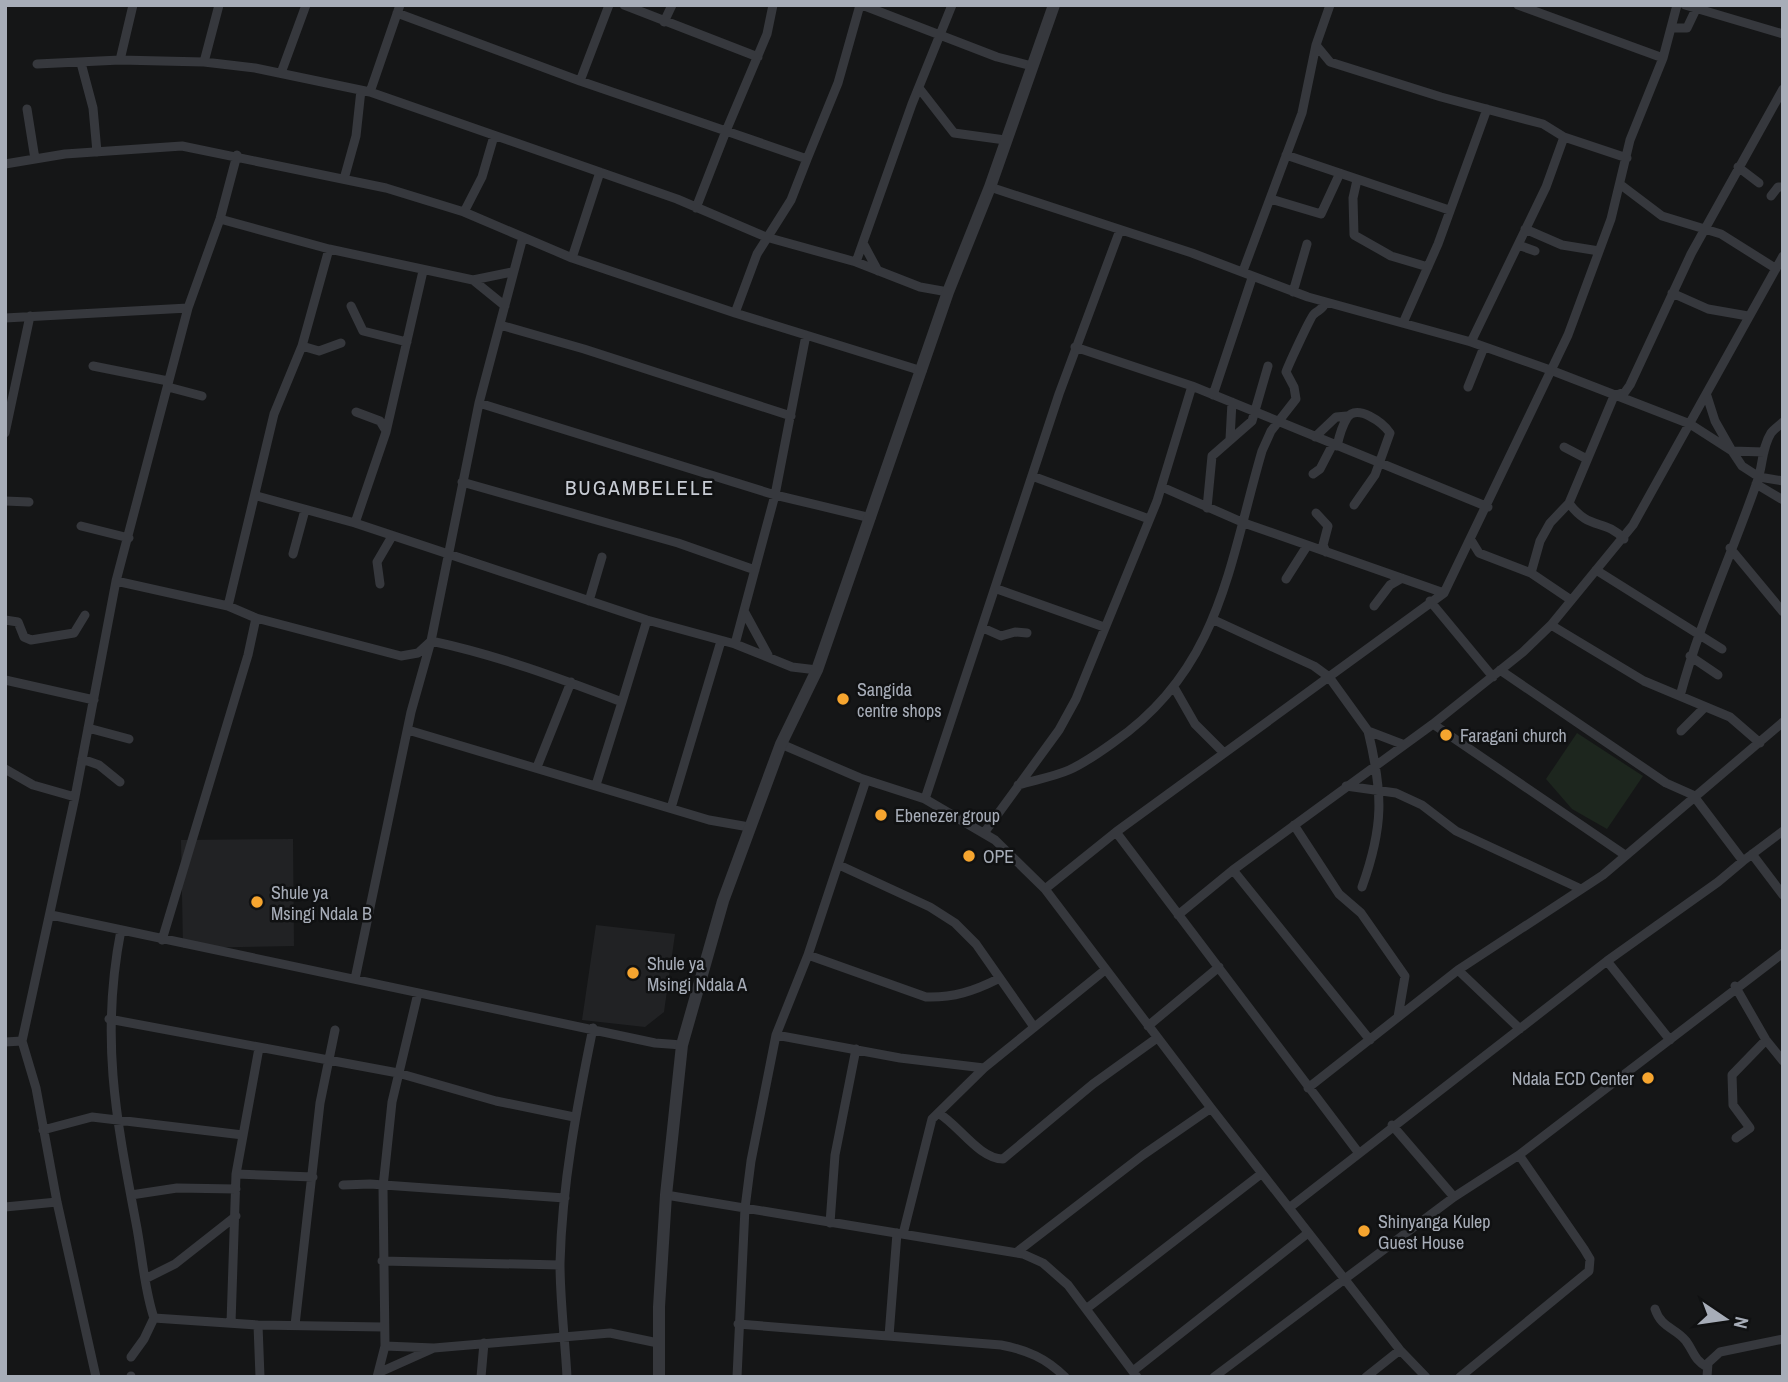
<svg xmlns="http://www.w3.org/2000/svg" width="1788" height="1382" viewBox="0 0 1788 1382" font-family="'Archivo Narrow',sans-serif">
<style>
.built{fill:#212224}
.green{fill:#1d261e}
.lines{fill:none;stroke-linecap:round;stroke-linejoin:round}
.minor{stroke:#36383d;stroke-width:9}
.tertiary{stroke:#36383d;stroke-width:12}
.poi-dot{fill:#f6a52f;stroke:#101112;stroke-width:2.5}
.labels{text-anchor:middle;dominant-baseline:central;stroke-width:5;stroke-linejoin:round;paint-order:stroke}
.poi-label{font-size:18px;fill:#a7adb8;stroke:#101112;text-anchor:start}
.quarter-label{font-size:21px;letter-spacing:2px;fill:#c8ccd4;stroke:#101112}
</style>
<rect width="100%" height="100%" fill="#151617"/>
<path class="built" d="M293 839 294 946 183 948 181 840Z
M596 925 675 934 664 1012 645 1027 582 1020Z"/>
<path class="green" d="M1577 733 1643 776 1607 829 1572 809 1546 779Z"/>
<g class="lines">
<path class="minor" d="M624 5 758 57
M862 5 997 57 1032 66
M1518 5 1663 58
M1685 5 1783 34
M397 13 580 81 726 131 696 208
M664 22 672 5
M1672 28H1687L1697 7
M1316 45 1330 62 1441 97 1543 124 1564 137 1627 158
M120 60 133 5
M204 62 219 5
M81 63 93 108 97 152
M37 64 120 60 204 62 255 68 370 92 677 199 766 237 856 262 920 287 948 292
M281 73 306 5
M580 81 609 5
M919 88 954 133 1005 140
M370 92 400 5
M27 109 35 159
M1286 155 1449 210
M807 159 838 83 860 5
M5 164 65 154 182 146 386 188 464 212 572 258 735 313 922 371
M1738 167 1759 183
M344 179 356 136 361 90
M1357 180 1353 198 1354 235 1391 256 1428 267
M1621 185 1662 216 1721 234 1775 268
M990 187 1192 253 1308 297 1471 342 1553 371 1690 424 1732 451 1742 466 1759 477 1783 481
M1771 196 1778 187H1783
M1271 199 1321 214 1340 173
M464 212 482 177 494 136
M220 219 329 249 473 280 512 272
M1525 229 1562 245 1599 251
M864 245 878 271
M1518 245 1535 251
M572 258 600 172
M856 262 912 104 952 5
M423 271 386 432 355 523 647 620 735 644 792 667 817 670
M1243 271 1302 113 1316 45 1330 5
M473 280 505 306
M1293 292 1307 244
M1672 293 1708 309 1748 316
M351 306 363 331 407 342
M735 313 757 254 791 200 807 159 726 131 767 34 773 5
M5 318 188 308
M1403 323 1438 244 1487 109
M500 325 584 349 791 416
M1471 342 1546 187 1564 137
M302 346 319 351 341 343
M1075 347 1192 386 1488 507
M93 366 168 381
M168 387 202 396
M1468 387 1484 347
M1213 395 1252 278
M1707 396 1715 421 1732 451 1764 452
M479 403 775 495 871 518
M356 412 380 421 386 431
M5 433 30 316
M1315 437 1336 417 1347 416
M1230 439 1232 402
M1337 446C1339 437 1342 426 1347 418 1357 403 1383 423 1390 433L1375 475 1354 505
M1564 447 1585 458
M1313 474 1320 469 1333 444
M1032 476 1149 519
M462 482 678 543 755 570
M1756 484 1783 500
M1162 487 1244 523 1444 593
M257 496 355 523
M5 501 29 502
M1569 503C1589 531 1604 518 1624 539
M1207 508 1212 456 1252 421 1268 366
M1316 513 1328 526 1323 545 1326 552
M81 526 129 538
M1471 540 1479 553 1531 573 1571 600
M1730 548 1783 612
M293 554 305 510
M1596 570 1722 649
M1531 573 1540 541 1550 523 1569 503 1614 396 1625 392 1630 385 1691 254 1783 89
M1286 579 1307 546
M116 581 228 606 256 618 401 656 418 653 431 641C497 655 559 678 622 702L647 620
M380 584 377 562 391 538
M997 589 1104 627
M589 601 602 557
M1430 601 1493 677
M228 606 274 414 302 346 329 249
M1374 606 1390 585 1402 578
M744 611 768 655
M5 620 18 622 24 637 31 640 74 633 85 615
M1214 620 1314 666 1329 677 1368 731 1402 744
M1551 625 1644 681 1730 717 1760 743
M983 628 1001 636 1015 632 1027 633
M735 644 775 495 806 335
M1690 656 1718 675
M1500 670 1666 783 1693 795 1743 861 1783 831
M5 680 94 700
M1175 689 1195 724 1224 753
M1680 696C1700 621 1733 552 1758 479 1763 464 1762 447 1771 433 1774 429 1779 426 1783 422
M1433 724 1625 855
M88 728 129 739
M408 730 709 820 749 827
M1681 731 1705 707
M781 744 860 778 925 799 995 840 1045 889 1211 1108 1400 1350 1426 1377
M82 759 99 765 120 782
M537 767 571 682
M5 769 33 785 75 797
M596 785 622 702
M1018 785C1034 780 1053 777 1069 770 1085 763 1100 752 1114 742 1220 669 1229 564 1262 451L1271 431 1296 399 1294 387 1286 372C1288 366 1311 316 1314 314 1320 309 1322 310 1326 302
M1346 786 1396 793 1422 805 1456 831 1581 889
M925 799 1059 394 1120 230
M671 808 721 641
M1294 825 1339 894 1361 913 1405 976 1398 1017
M1116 832 1358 1152
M984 833 1059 730 1076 699 1157 501 1192 386
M1752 854 1783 895
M839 865 930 907 955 923 976 944 1034 1027
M1233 870 1370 1040
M1362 887C1384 826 1383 793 1368 731
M1045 889 1116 832 1444 593 1568 335 1611 219 1630 140 1663 58 1677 5
M51 915 655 1043 682 1045
M1178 915 1233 870 1433 724 1523 652 1551 625 1633 525 1783 256
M121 930C100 1037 116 1118 136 1223 142 1253 144 1289 154 1318L258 1325 383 1327
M162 940 248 655 256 618
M808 955 926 997C953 998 974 991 998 979
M1607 961 1718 882 1743 861
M1458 970 1520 1029
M355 979 411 712 431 641 479 403 523 237
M1735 986 1766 1040 1783 1061
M109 1019 398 1073 496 1101 574 1117
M1148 1026 1219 967
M776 1035 900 1058 984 1068
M5 1042 22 1041
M1308 1088 1458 970 1603 875 1783 722
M938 1113C958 1124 979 1159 1003 1159L1093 1084 1157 1038
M1392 1125 1454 1197
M43 1130 92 1117 243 1135
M1736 1138 1750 1128 1733 1105 1732 1075 1766 1040
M236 1174 313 1177
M343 1185 370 1184 565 1198
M131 1195 177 1188 236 1189
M666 1195 1023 1254 1043 1263 1068 1285 1137 1377
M5 1207 57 1202
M1289 1208 1607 961 1670 1040
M830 1223 835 1155 856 1049
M903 1234 932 1119 984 1068 1105 970
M1017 1252 1143 1155 1211 1108
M382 1261 560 1265
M147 1278 175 1264 236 1216
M1086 1309 1261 1174
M1655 1309C1661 1328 1676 1328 1686 1341 1694 1352 1694 1360 1707 1367
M231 1323 236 1174 259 1048
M738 1324 1001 1345C1027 1350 1046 1358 1065 1377
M258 1325 260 1377
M295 1325 320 1103 335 1030
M889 1336 897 1233
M385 1346 434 1348 610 1333 658 1343
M131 1357 144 1339 154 1318
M1133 1371 1308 1233
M378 1373 434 1348
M131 1376V1377
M96 1377 57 1202 36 1088 22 1041 75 797 116 581 188 308 220 219 237 155
M377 1377 385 1346 383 1187 392 1102 418 993
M481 1377 484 1343
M567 1377C565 1339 560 1301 560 1263 562 1184 577 1106 593 1028
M737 1377 745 1208 751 1161 776 1035 808 955 866 780
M1214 1377 1454 1197 1519 1155 1783 953
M1366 1377 1400 1350
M1460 1377 1589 1271 1590 1259 1584 1249 1519 1155
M1707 1377 1708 1363 1720 1352 1783 1339"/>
<path class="tertiary" d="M659 1377V1307L666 1195 682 1045 723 901 781 744 817 670 948 292 990 187 1054 5"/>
</g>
<g class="poi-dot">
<circle cx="843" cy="699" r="7"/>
<circle cx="1446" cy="735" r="7"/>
<circle cx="881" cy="815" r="7"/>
<circle cx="969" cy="856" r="7"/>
<circle cx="257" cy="902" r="7"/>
<circle cx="633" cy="973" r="7"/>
<circle cx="1648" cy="1078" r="7"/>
<circle cx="1364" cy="1231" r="7"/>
</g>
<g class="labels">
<g class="poi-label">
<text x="857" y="689">Sangida<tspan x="857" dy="21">centre shops</tspan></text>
<text x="1460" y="735">Faragani church</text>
<text x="895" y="815">Ebenezer group</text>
<text x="983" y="856">OPE</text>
<text x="271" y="892">Shule ya<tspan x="271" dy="21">Msingi Ndala B</tspan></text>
<text x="647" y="963">Shule ya<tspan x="647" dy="21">Msingi Ndala A</tspan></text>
<text x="1634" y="1078" text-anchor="end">Ndala ECD Center</text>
<text x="1378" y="1221">Shinyanga Kulep<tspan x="1378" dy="21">Guest House</tspan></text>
</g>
<g class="quarter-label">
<text x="640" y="487">BUGAMBELELE</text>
</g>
</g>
<rect width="1788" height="1382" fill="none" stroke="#a7adb8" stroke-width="14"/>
<g transform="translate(1725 1319) rotate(103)" stroke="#101112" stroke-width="5" paint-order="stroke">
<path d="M0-5L12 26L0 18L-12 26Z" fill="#a7adb8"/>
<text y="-10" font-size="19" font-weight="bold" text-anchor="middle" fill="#a7adb8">N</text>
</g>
</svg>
